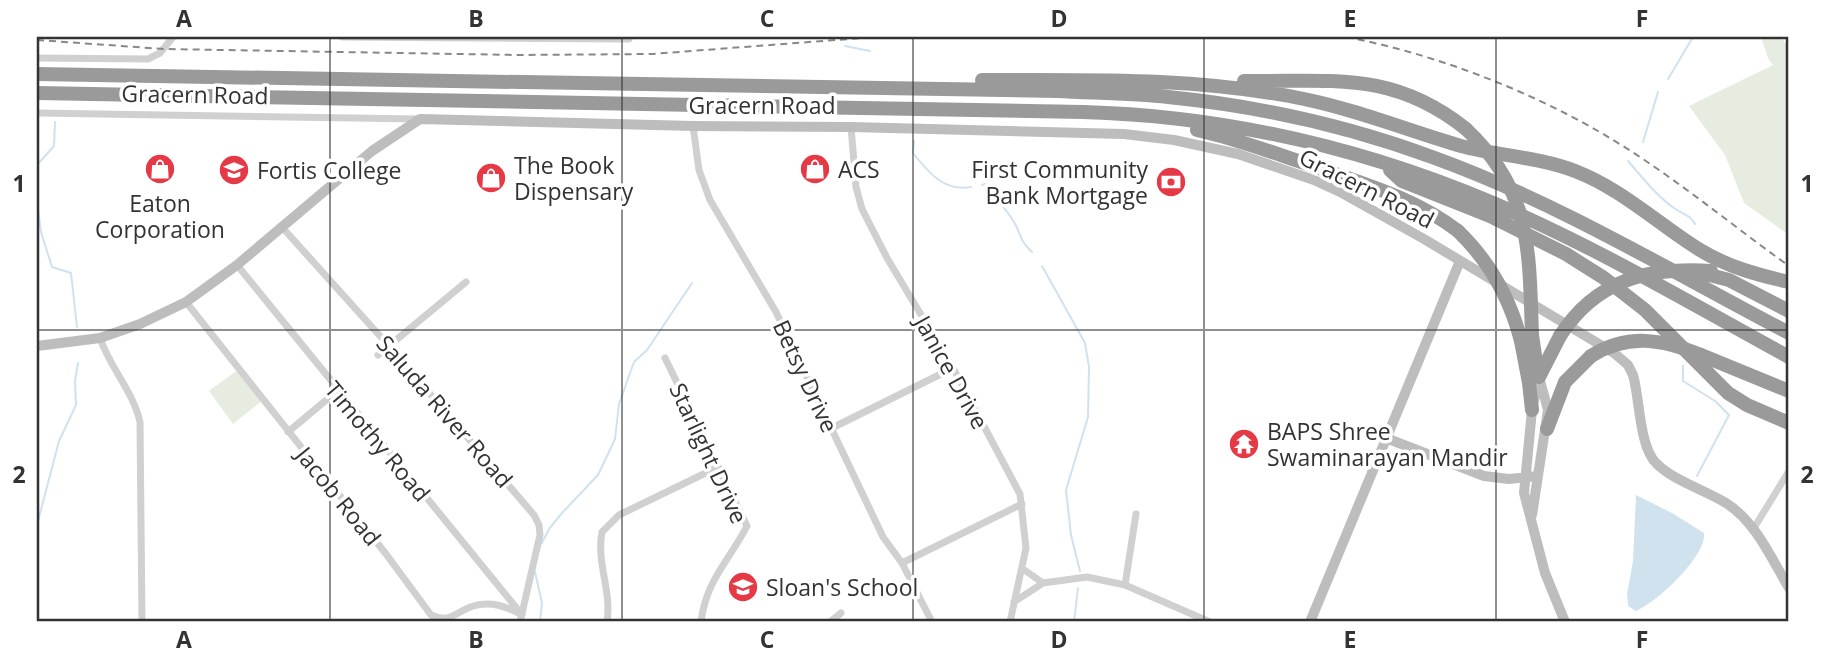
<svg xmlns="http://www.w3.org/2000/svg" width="1826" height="659" viewBox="0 0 1826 659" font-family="'Open Sans',sans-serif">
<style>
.green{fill:#e6ecdf}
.water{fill:#cfe2ee}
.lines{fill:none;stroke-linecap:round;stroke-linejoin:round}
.stream{stroke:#cfe2ee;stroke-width:2}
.street{stroke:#d0d0d0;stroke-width:7}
.secondary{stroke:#bdbdbd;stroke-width:10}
.highway{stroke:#9a9a9a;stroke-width:14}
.rail{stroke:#888;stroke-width:2;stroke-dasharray:7 5;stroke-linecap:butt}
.highway-bridge{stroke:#9a9a9a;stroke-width:14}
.grid{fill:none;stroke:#333;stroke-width:2;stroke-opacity:0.55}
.labels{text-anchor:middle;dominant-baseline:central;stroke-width:7;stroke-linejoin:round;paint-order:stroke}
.street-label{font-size:23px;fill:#333;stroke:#fff}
.poi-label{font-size:23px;fill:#333;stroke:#fff;text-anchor:start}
.neatline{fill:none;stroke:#333;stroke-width:2.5}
.grid-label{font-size:23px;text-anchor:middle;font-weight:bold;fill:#333}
</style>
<rect width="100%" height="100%" fill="#fff"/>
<path class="green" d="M1761 37H1781L1789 49V235L1744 203 1725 155 1689 106 1773 65 1768 58Z
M239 369 263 400 233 424 209 391Z"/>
<path class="water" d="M1636 495 1672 513 1704 533C1707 556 1656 603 1636 611L1628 606 1627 594 1633 561Z"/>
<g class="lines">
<path class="stream" d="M845 46 870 51
M1668 79 1693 37
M914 141 913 153C928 172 944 192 971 187
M1643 142 1658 92
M1628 161C1643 178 1658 198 1677 210 1685 215 1691 216 1695 224
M37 165 54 146 55 122
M982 185 985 184C995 196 1006 209 1014 222 1022 236 1019 240 1032 252
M37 202 41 232 52 267 71 273 77 327
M1042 266 1085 343 1089 367 1088 417 1066 490 1071 535 1080 571
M1683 366V381L1715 401 1729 415 1697 476
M37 525 59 441 76 405 75 381 78 363
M542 543 549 529 562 513 598 475 615 439 619 404 634 362 647 350 692 283
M535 572 542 603 540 622
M1074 622 1078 588"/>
<path class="street" d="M342 37 629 39
M37 58 148 59 160 53 173 37
M37 113 419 119
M693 126 699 170 710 200 776 312 883 537 902 563 932 622
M851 127 856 187 862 209 887 258 953 368 1020 494 1026 548 1010 622
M281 226 389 346 534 515 539 525 540 535 520 622
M237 265 519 611
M186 302 386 554 431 615C449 624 456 612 473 606 491 601 506 606 522 615
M100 338C110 368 133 391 140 422L142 622
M378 355 466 282
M665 358 747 526C729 561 706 580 701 622
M830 429 953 368
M288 432 337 391
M1754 528 1789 471
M902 563 1022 504
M1023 569 1043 583
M1125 585 1136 514
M1014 602 1043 583 1087 577 1125 585 1210 622
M607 622C612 591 596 563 602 532L619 515 718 467
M830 622 841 613"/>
<path class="secondary" d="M37 346 100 338 140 324 186 302 237 265 372 151 420 119 693 126 851 127 1124 134 1174 140 1238 154 1314 180 1340 192 1424 239 1614 353 1628 365 1633 375C1640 399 1639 446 1656 463 1672 480 1705 490 1726 503 1756 522 1771 558 1789 588
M1539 377 1532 410 1524 493 1545 573 1565 622
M1386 438 1484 476 1509 479 1537 476
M1532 515 1548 410 1539 377
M1310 622 1460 261"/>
<path class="highway" d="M37 74 1057 91C1094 93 1132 93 1168 97 1258 106 1348 126 1432 157 1557 202 1672 272 1789 333
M982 80C1088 80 1199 77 1304 99 1358 110 1409 131 1461 146 1499 156 1539 157 1575 171 1622 189 1658 224 1700 250 1728 267 1758 275 1789 282
M1244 81C1331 82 1392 70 1466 129
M37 93 1083 112C1224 116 1363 148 1493 203 1596 247 1692 304 1789 357
M1197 130C1238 139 1276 154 1316 167 1366 185 1415 198 1458 231
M1390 170 1402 181 1490 216 1566 254 1604 278 1645 310 1728 393 1747 405 1789 423
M1698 272 1729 280 1789 311
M1532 335 1537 369
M1521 341 1529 383 1532 410
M1701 355 1789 391
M1539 377 1560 336
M1547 429 1565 382 1591 356"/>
<path class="rail" d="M1346 37C1431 53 1523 88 1598 131 1666 170 1726 221 1789 266
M37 40 164 49 518 55 652 54 875 37"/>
<path class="highway-bridge" d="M1466 129C1532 191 1529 251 1532 335
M1458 231C1490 262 1510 298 1521 341
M1560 336C1596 280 1647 267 1711 271
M1591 356C1628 333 1662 339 1701 355"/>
</g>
<path class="grid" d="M330 37V622M622 37V622M913 37V622M1204 37V622M1496 37V622M37 330H1789"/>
<defs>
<g id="shop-disc" transform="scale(1.575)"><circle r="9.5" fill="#e63946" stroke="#fff"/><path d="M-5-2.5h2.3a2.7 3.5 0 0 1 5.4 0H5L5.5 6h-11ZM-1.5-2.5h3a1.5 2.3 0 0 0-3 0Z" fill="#fff"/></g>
<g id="university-disc" transform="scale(1.575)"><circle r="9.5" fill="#e63946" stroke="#fff"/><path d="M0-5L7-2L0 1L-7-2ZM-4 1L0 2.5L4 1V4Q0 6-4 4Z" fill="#fff"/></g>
<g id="bank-disc" transform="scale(1.575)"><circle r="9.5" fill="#e63946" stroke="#fff"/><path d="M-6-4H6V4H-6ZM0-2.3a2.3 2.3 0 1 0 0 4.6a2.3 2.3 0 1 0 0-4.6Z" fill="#fff"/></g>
<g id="temple-disc" transform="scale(1.575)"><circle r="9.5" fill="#e63946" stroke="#fff"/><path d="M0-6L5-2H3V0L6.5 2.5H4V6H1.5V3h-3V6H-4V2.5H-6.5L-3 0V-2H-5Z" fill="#fff"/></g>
<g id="school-disc" transform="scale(1.575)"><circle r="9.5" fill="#e63946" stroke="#fff"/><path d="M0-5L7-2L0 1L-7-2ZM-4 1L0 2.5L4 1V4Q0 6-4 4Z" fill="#fff"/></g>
</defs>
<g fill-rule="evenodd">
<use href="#shop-disc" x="160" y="169"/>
<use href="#shop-disc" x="815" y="169"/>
<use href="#university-disc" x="234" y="170"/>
<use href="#shop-disc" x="491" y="178"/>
<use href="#bank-disc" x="1171" y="182"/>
<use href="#temple-disc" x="1244" y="444"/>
<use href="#school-disc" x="743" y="587"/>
</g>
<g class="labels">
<g class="street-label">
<text transform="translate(195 94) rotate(1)">Gracern Road</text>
<text x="762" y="105">Gracern Road</text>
<text transform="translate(1367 188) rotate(27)">Gracern Road</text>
<text transform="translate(952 372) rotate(61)">Janice Drive</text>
<text transform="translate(806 376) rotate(65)">Betsy Drive</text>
<text transform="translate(445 411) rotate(49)">Saluda River Road</text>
<text transform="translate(378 441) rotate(50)">Timothy Road</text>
<text transform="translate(709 453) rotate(65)">Starlight Drive</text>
<text transform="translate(339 496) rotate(51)">Jacob Road</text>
</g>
<g class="poi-label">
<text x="514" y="165">The Book<tspan x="514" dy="26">Dispensary</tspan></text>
<text x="838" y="169">ACS</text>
<text x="1148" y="169" text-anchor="end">First Community<tspan x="1148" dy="26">Bank Mortgage</tspan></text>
<text x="257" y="170">Fortis College</text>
<text x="160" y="203" text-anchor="middle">Eaton<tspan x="160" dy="26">Corporation</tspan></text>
<text x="1267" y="431">BAPS Shree<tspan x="1267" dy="26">Swaminarayan Mandir</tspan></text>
<text x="766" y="587">Sloan's School</text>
</g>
</g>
<rect width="1826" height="659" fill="none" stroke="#ffffff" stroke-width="77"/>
<rect x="38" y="38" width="1749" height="582" class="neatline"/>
<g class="grid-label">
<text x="184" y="27">A</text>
<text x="476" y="27">B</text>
<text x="767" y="27">C</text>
<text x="1059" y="27">D</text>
<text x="1350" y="27">E</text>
<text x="1642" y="27">F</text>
<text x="19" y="192">1</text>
<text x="1807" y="192">1</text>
<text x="19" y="483">2</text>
<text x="1807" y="483">2</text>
<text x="184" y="648">A</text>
<text x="476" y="648">B</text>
<text x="767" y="648">C</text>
<text x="1059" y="648">D</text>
<text x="1350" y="648">E</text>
<text x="1642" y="648">F</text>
</g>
</svg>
